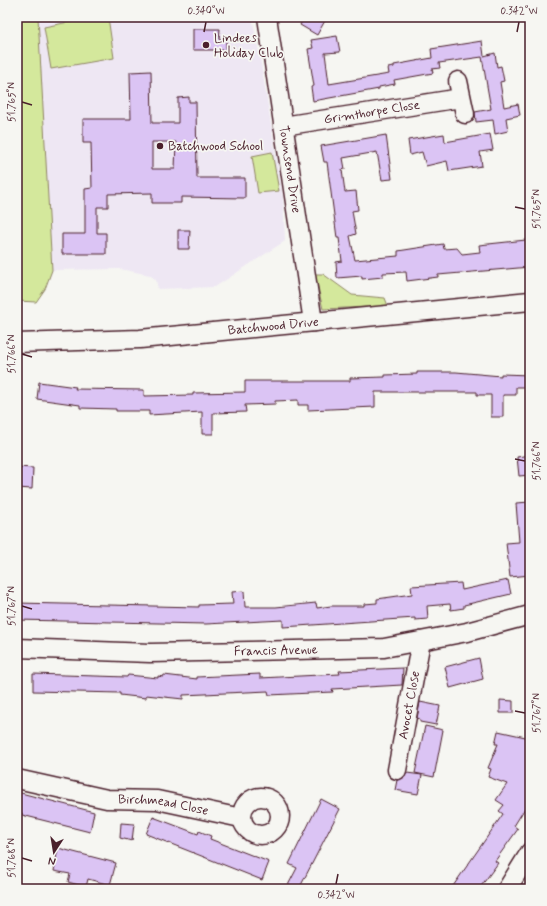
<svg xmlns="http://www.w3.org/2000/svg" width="547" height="906" viewBox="0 0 547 906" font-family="Mynerve,sans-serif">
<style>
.built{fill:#eee7f3}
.green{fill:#d4e89c;stroke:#8f8464}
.building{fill:#dbc4f4;stroke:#4a1f2b;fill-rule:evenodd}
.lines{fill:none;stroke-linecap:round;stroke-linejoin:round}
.minor-casing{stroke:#4a1f2b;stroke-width:21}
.minor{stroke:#f6f6f2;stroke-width:18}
.ticks{fill:none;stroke:#4a1f2b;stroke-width:1.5}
.poi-dot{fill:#4a1f2b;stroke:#f6f6f2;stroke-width:1.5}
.labels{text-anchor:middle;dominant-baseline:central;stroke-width:3.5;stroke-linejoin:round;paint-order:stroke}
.poi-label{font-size:13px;fill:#4a1f2b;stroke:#f6f6f2;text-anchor:start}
.street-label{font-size:13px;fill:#4a1f2b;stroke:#f6f6f2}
.neatline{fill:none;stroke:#4a1f2b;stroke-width:1.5}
.ticks-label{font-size:10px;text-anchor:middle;fill:#4a1f2b}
</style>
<rect width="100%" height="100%" fill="#f6f6f2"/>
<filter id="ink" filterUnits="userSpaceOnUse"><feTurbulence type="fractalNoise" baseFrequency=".025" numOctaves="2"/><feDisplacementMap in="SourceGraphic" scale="8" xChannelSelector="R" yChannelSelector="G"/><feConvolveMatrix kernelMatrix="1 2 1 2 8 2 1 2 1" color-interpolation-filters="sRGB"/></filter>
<g filter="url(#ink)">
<path class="built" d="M17 17H252L260 57 283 197 285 241 215 287 158 289 156 280 150 275 120 269 53 270 45 289 36 302 17 301Z"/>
<path class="green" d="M17 17H38L52 270 45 289 36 302 17 301Z
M94 17H108L114 58 51 69 44 27Z
M272 152 279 191 258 193 252 156Z
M315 274H323L352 295 385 298 388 306 323 309Z"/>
<path class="building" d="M304 17H327L317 35 300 25Z
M193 29H220L219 39H226V50H193Z
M337 36 340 52 325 53 329 84 389 74 388 68 394 67V65L432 58 431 49 482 41 484 56 495 53 497 67 501 66 504 81 500 82 504 107 518 104 520 115 506 118 508 131 495 134 493 120 476 122 475 112 491 109 482 57 439 63 440 68 432 69 433 73 394 80 395 84 379 87V89L313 101 311 87 314 86 308 49 313 48 311 40Z
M151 71 152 123H178V98L189 97V102H196L197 178H245V198L181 197V203H152V193L108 194V207H97V233H106V254H62V234H85V189L92 188 91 143H83V119H131L130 72ZM152 142H176L175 169H152Z
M444 134 445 142 490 134 493 150 480 152 482 166 449 171 447 161 426 166 422 152 410 155 408 140Z
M386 135 392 179 382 180 377 152 343 158 345 169 342 170 345 192 356 191 358 210 352 211 356 234 350 236 355 260 398 256V251L443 244 444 249 457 248 462 254 480 252 479 245 526 240 527 246H530V267L438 275V277L407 281 406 272 383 273V277L362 279V276L337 278 336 262 342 261 339 238H337L327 162H324L321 146Z
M178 230H190L189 249H178Z
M417 372H456L501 376V374L530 375V387H516V395H503V417H491V395H477V392H375V407L308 410V405H298V400L275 401V404L245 405 246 412 213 413V434H202V412L149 415V411H116V409L80 408V405L37 399 39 382 76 387 75 389 144 390V396L193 395V393L245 392V381H350V378L385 377V375L417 374Z
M530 455V475L519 476 517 457Z
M17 467 33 468 32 489 17 488Z
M530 502V575L510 577 506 543 519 542 516 503Z
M508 580 511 594 464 605V608L451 610 450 604 427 606 428 619 415 620V618L283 627V620L206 624 17 620V603L199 607V605L233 604 232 592 244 591 245 607H276L316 603 317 608 331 606H364V604L377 603V599L412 594 411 586 461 583 462 590Z
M479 658 483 679 450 688 445 667Z
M403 668 402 685 332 689 333 692 269 695 268 691 183 695V699L146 695V698L120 695V693L33 691V674L127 677 128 675 158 678V676L163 677 164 675 197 679V677L260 674V678L340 674 339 671Z
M500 700 513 701V713H500Z
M420 702 440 706 436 725 420 722V719L417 718Z
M425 726 443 730 434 777 415 773Z
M498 731 530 738V800L514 826 518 829 495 861 498 863 479 889H451L503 814 499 811 504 805 496 800 507 784 488 777 491 769 488 768 498 744H495Z
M407 773 422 775 418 794 395 790 397 780 405 777Z
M17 792 94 812 90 832 22 815V813L17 812Z
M321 799 340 809 299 889H286L297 868 289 864Z
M153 817 198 834 199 831 211 836 210 839 269 862 262 880 146 834Z
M121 823 134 824 132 841 120 838Z
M58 848 116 863 110 885 88 879 86 887 68 882 70 874 54 871Z"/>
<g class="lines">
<g class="minor-casing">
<g id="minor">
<path id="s1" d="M267 17 313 322"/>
<path d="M458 81 465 114"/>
<path id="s2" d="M283 126 461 98"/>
<path id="s3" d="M17 343 140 339 530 301"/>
<path id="s4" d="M17 648 150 653 384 648 467 632 530 615"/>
<path id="s5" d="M397 770 421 641"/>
<path id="s6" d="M17 779 107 799 157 800 241 818"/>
<circle cx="261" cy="816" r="19"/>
<path d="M507 889 530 852"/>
</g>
</g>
<use href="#minor" class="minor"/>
</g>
</g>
<path class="ticks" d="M204 32 206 22M517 32 519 22M22 102 32 105M515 207 525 209M22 354 32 357M515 459 525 461M22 606 32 609M515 711 525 713M22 858 32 861M336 884 338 874"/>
<g class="poi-dot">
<circle cx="206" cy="45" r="4"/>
<circle cx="160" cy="146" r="4"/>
</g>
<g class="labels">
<g class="poi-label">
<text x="214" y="38">Lindees<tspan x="214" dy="15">Holiday Club</tspan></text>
<text x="168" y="146">Batchwood School</text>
</g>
<g class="street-label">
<text stroke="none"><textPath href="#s2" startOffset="90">Grimthorpe Close</textPath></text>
<text stroke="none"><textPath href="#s1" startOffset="154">Townsend Drive</textPath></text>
<text stroke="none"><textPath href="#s3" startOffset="257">Batchwood Drive</textPath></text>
<text stroke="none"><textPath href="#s4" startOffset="259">Francis Avenue</textPath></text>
<text stroke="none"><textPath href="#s5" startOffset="66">Avocet Close</textPath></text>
<text stroke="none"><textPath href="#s6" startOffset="149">Birchmead Close</textPath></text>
</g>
</g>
<rect width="547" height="906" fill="none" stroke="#f6f6f2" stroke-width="44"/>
<g transform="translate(54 852) rotate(192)" stroke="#f6f6f2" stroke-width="3" paint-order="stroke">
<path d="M0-3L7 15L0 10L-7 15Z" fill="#4a1f2b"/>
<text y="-6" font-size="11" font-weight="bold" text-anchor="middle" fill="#4a1f2b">N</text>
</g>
<rect x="22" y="22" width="503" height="862" class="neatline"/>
<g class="ticks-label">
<text x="206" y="14">0.340°W</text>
<text x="519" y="14">0.342°W</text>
<text transform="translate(11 102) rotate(-90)" y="4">51.765°N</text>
<text transform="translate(536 209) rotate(-90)" y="4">51.765°N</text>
<text transform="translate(11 354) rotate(-90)" y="4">51.766°N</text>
<text transform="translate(536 461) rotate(-90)" y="4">51.766°N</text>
<text transform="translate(11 606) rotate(-90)" y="4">51.767°N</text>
<text transform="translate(536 713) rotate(-90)" y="4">51.767°N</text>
<text transform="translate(11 858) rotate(-90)" y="4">51.768°N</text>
<text x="336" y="898">0.342°W</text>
</g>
</svg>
